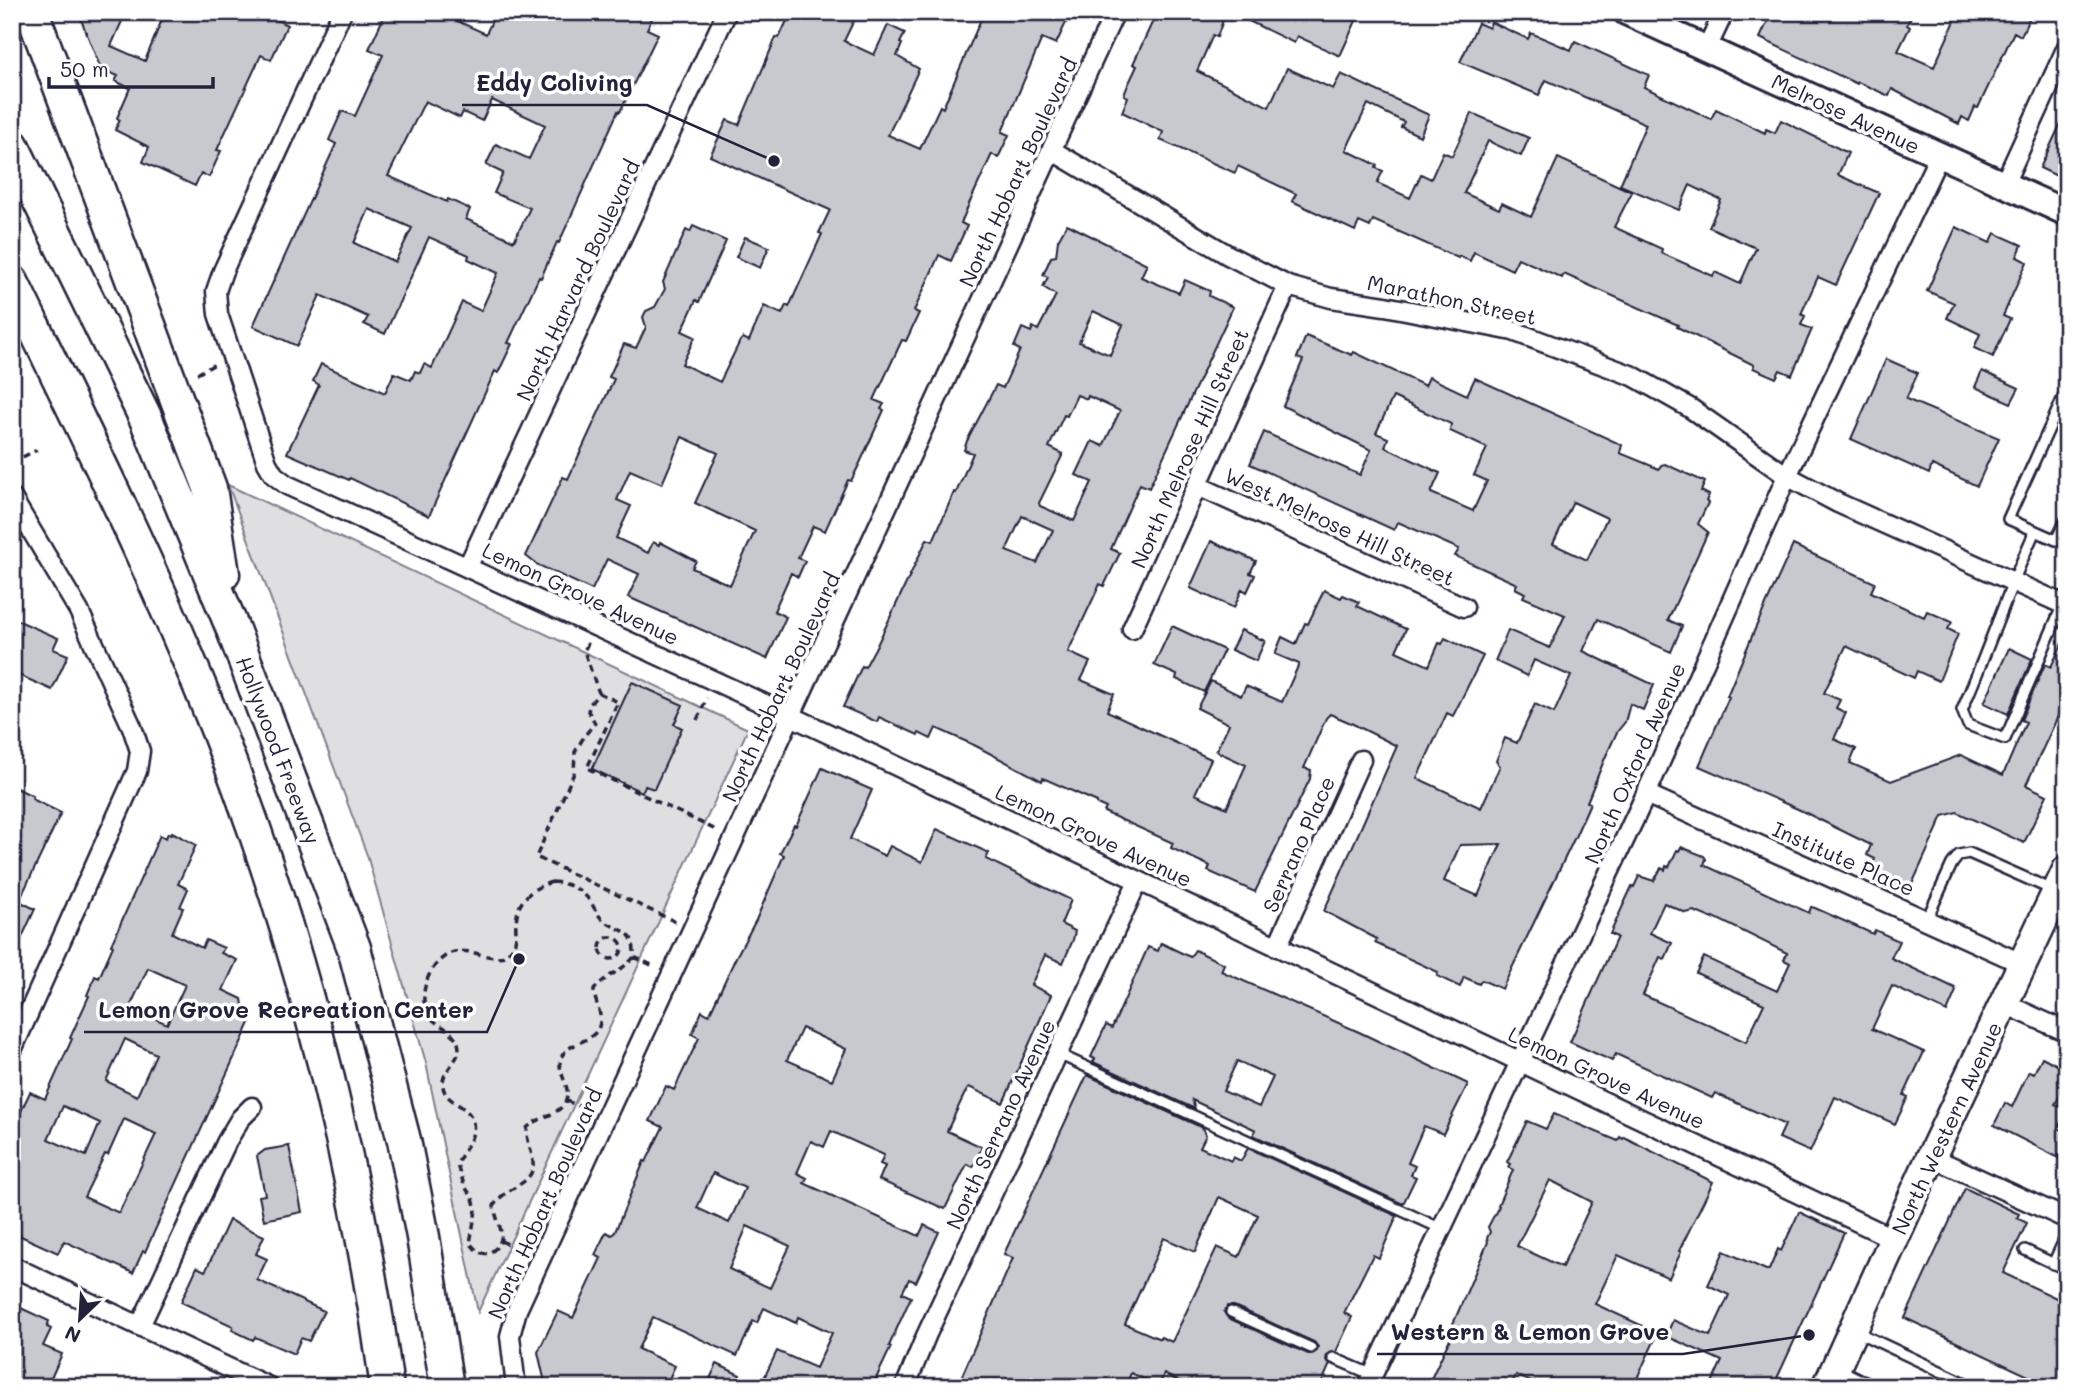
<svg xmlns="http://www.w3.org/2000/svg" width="2079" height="1399" viewBox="0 0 2079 1399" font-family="Mali,sans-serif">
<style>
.green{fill:#dfdfe2;stroke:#80808e;stroke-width:2}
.building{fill:#c8c8cf;stroke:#22223b;stroke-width:2;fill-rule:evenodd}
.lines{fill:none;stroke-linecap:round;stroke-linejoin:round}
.lane-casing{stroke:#22223b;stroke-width:14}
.street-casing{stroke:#22223b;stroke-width:23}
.secondary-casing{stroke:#22223b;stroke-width:30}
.primary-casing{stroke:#22223b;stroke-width:33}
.highway-casing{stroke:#22223b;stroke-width:37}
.path{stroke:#22223b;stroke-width:3.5;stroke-dasharray:7 5;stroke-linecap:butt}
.lane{stroke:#fff;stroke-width:9}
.street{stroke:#fff;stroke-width:18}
.secondary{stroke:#fff;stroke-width:24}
.primary{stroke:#fff;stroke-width:28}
.highway{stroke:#fff;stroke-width:32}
.labels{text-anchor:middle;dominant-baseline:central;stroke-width:7;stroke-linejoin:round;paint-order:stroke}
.street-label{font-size:21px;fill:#22223b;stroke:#fff}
.leader{fill:none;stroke:#22223b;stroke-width:2.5}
.callout-dot{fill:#22223b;stroke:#fff;stroke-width:2.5}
.callout-label{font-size:23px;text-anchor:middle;font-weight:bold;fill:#22223b;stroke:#fff;stroke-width:7;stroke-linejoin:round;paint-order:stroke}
</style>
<rect width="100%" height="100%" fill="#fff"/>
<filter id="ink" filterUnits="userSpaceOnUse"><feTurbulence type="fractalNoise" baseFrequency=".0143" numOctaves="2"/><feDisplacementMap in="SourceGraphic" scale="14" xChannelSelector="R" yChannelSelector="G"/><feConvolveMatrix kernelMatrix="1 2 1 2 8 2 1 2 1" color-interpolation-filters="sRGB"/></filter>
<g filter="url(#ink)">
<path class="green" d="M228 485 748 729 478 1312 426 1063 367 855Z"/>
<path class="building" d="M78 12H126L111 46 145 61 165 12H261L287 25 271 60 261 55 217 150 221 151 209 177 201 173 195 186 143 162 149 147 115 130 120 120 117 118 130 88 115 81 118 76 101 69Z
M386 12H458L455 20 486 34 496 12H655L647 29 658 34 620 112 618 111 559 243 557 242 541 278 539 277 508 343 512 344 498 373 495 371 429 516 350 478 349 480 287 453 319 385 313 381 321 364 385 393 394 373 411 380 415 371 420 373 424 364 432 368 462 302 481 311 498 273 468 259 469 255 429 237 385 334 364 324 368 317 320 295 297 346 253 326 336 144 329 140 342 111 355 116 383 55 369 49ZM492 100 545 125 529 159 496 144 486 165 503 173 494 193 530 208 514 241 466 219 470 209 448 199 447 202 388 176 425 101 460 118 463 112 482 121ZM369 209 412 228 395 262 354 243Z
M791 12H858L844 41 874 55 888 25 905 33 900 43 902 44 897 56 919 69 888 135 920 149 940 106 943 108 984 12H1071L1056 44 1042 38 1002 132 1009 135 998 158 992 154 969 204 961 223 967 226 951 261 939 255 914 311 919 313 906 341 902 340 874 400 884 404 881 409 884 410 860 463 851 481 848 480 825 531 813 526 798 558 805 561 798 577 791 573 774 611 786 617 767 659 628 597 639 574 607 559 592 590 536 564 526 556 563 477 568 479 614 379 609 377 624 344 636 348 646 327 643 317 646 311 655 307 665 289 663 282 686 230 690 232 693 226 726 241 699 302 696 300 682 331 695 337 682 364 720 382 740 341 743 338 749 341 764 306 782 314 786 305 789 307 822 234 819 233 830 210 710 156 727 120 739 125 776 37 779 38ZM682 437 718 453 695 503 755 531 730 585 692 568 696 561 660 542 659 545 653 542 648 553 616 538 631 506 617 500 630 470 662 484Z
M1157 12H1226L1217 37 1213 35 1197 71 1269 107 1287 68 1333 89 1341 74 1429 115 1420 136 1401 127 1404 122 1368 104 1346 150 1377 165 1376 168 1383 171 1377 183 1410 198 1421 174 1431 179 1443 152 1452 156 1472 113 1529 138 1521 156 1488 141 1464 193 1499 209 1502 203 1531 217 1558 158 1632 192 1614 227 1662 249 1661 253 1713 276 1715 272 1740 284 1756 248 1709 227 1721 200 1690 185 1679 210 1620 185 1646 124 1546 80 1539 95 1460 62 1478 23 1489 28 1491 22 1528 39 1531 33 1571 50 1575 41 1649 75 1644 87 1711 119 1716 109 1765 133 1766 129 1775 133 1781 120 1848 153 1838 175 1879 193 1836 285 1818 277 1801 314 1805 316 1801 325 1812 329 1792 375 1780 370 1776 378 1753 368 1754 365 1677 327 1678 325 1564 274 1562 278 1518 258 1512 270 1474 252 1470 261 1459 256 1458 258 1373 220 1370 227 1359 222 1355 231 1292 201 1296 194 1238 166 1235 173 1160 140 1163 132 1122 112 1128 97 1124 95 1128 85 1137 66 1133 64Z
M1230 12H1360L1340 56 1297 36 1294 43Z
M1772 12H1913L1907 25 1910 27 1898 51 1934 67 1959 12H2032L2021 36 2014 32 1978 108 1975 107 1969 121 1962 117 1959 124 1892 89 1889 96 1858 82 1857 84 1760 38Z
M2067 110V181L2040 168Z
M1067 224 1147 264 1141 277 1179 293 1185 280 1210 291 1209 296 1233 307 1149 488 1140 484 1111 549 1120 553 1104 586 1100 584 1068 652 1090 662 1081 680 1114 694 1107 711 1211 759 1195 794 1227 808 1246 765 1216 751 1229 724 1197 708 1211 681 1241 696 1246 686 1282 702 1299 664 1275 654 1282 637 1296 644 1305 623 1308 624 1324 590 1341 598 1343 595 1359 602 1357 606 1406 629 1396 651 1429 666 1439 643 1442 644 1445 638 1483 656 1453 716 1447 713 1417 778 1481 808 1500 766 1496 761 1505 738 1517 743 1535 704 1554 713 1571 676 1534 660 1527 676 1495 661 1508 630 1550 648 1565 615 1523 597 1525 593 1515 588 1517 584 1455 556 1459 549 1398 522 1394 530 1250 464 1264 432 1360 475 1371 450 1283 406 1303 360 1297 358 1306 336 1352 355 1354 352 1425 386 1429 377 1467 395 1475 378 1622 445 1620 453 1659 469 1661 465 1665 464 1705 482 1701 491 1709 495 1706 501 1708 503 1698 524 1708 532 1668 620 1682 626 1671 652 1598 619 1583 651 1654 685 1643 710 1630 704 1625 722 1617 732 1605 758 1587 802 1590 803 1575 837 1502 989 1482 980 1479 984 1464 977 1460 987 1437 976 1438 972 1375 943 1377 939 1324 911 1397 746 1351 723 1330 714 1326 718 1304 768 1311 770 1310 779 1255 892 1208 871 1210 866 1171 848 1173 843 1104 812 1106 808 1097 804V802L1043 778 1042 781 976 746 936 728 931 739 919 733 918 735 879 717 877 722 843 707 862 666 865 667 879 641 927 539 933 541 954 492 956 493 973 453 964 450 967 441 996 385 1003 388 1020 350 1014 347 1022 328 1031 332 1033 327 1038 330 1056 295 1043 287 1048 277 1043 275 1051 257 1056 256 1058 240ZM1093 311 1123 325 1110 355 1079 342ZM1077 395 1087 399 1088 396 1120 411 1103 446 1092 441 1076 475 1092 482 1074 521 1040 506 1039 503 1063 454 1049 447 1064 415 1067 416ZM1393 397 1451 424 1450 431 1487 448 1474 475 1487 481 1473 511 1431 493 1440 473 1385 447 1388 438 1376 433ZM1573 502 1607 518 1587 560 1553 544ZM1022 516 1053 530 1037 563 1006 551ZM1501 844 1478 896 1444 881 1460 845Z
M1956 227 1990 243 1995 233 2022 245 2017 257 2027 262 2003 316 2010 319 1993 357 1974 348 1980 334 1947 318 1954 303 1927 291Z
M745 237 769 247 760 268 736 257Z
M1886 359 1918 373 1906 399 1999 438 1977 486 1932 465 1929 474 1851 439Z
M1982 371 2019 388 2011 403 1975 387Z
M1211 541 1256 561 1250 573 1255 575 1247 592 1242 589 1234 608 1190 588Z
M1793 545 1875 583 1871 592 1924 617 1927 611 1952 622 1948 629 1958 634 1939 681 1917 671 1914 678 1846 646 1824 693 1840 700 1836 708 1846 713 1834 739 1856 749 1850 763 1891 781 1961 755 2003 775 2026 722 2021 720 2045 664 2051 667 2067 633V717L2059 714 2026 785 2047 795 2024 843 1957 812 1943 816 1909 891 1869 873 1875 859 1867 855 1871 845 1800 810 1699 766 1729 697 1727 696 1755 629Z
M12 618 58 638 53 649 68 655 52 690 12 672Z
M1172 626 1224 650 1204 692 1176 679 1177 675 1154 665Z
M1241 630 1265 641 1256 661 1231 650Z
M2009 648 2032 659 2008 714 1984 703Z
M632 682 683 705 674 724 682 728 654 789 645 786 642 792 592 769Z
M822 768 872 790 850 839 885 856 890 846 922 862 937 829 989 853 986 859 1071 900 1061 924 1075 931 1073 940 1063 963 1045 955 1031 985 1051 995 1012 1083 1003 1103 969 1087 964 1095 947 1131 982 1147 973 1167 967 1164 945 1209 879 1180 885 1166 880 1164 884 1155 831 1131 824 1147 811 1141 797 1173 807 1178 804 1183 919 1236 924 1225 939 1232 916 1282 909 1279 902 1293 911 1297 889 1346 891 1347 872 1387H783L764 1378 777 1351 816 1368 832 1333 798 1317 796 1323 764 1308 757 1323 753 1321 737 1356 653 1317 638 1349 675 1366 665 1387H546L538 1352 558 1311 573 1318 601 1258 595 1255 606 1232 612 1235 615 1232 644 1161 646 1162 663 1127 650 1121 666 1086 674 1090 699 1038 692 1034 702 1011 709 1015 736 957 756 920 784 855 780 853 794 825 796 826ZM802 1028 846 1049 832 1080 787 1060ZM713 1173 745 1188 729 1223 697 1208ZM747 1226 790 1246 770 1288 729 1269Z
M12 786 33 796 32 799 61 813 19 901 35 909 12 959Z
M172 832 196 845 178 884 188 889 180 907 183 908 172 933 202 948 206 940 224 948 221 953 237 960 223 990 242 999 245 1017 244 1020 250 1023 145 1252 143 1251 133 1273 64 1241 58 1253 12 1232V1130L30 1092 45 1099 72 1039 70 1038 89 996 87 995 95 976 99 978 113 946 111 945 160 835 166 838 168 833 171 834ZM148 968 185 985 167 1024 130 1007ZM125 1039 156 1054 137 1096 106 1081ZM63 1106 100 1123 86 1156 48 1139ZM124 1119 156 1134 119 1213 84 1197 105 1154 108 1155Z
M1681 847 1704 856 1706 859 1704 865 1809 913 1811 907 1815 908 1873 934 1875 930 1899 941 1891 958 1955 988 1956 991 1947 1012 1892 986 1872 1029 1924 1052 1904 1095 1908 1097 1895 1124 1835 1097 1810 1152 1779 1138 1785 1125 1715 1093 1712 1098 1616 1054 1612 1061 1570 1042 1617 937 1610 934 1632 886 1634 887 1639 876 1654 881 1661 868 1665 870 1666 866 1669 867 1677 850 1679 851ZM1664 903 1686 913 1694 911 1713 919 1714 917 1787 953 1784 960 1790 963 1777 991 1704 957 1696 973 1764 1004 1746 1042 1643 995 1660 957 1665 959 1672 943 1650 933Z
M1161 943 1190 957 1195 950 1224 964 1221 971 1359 1032 1468 1084 1443 1134 1424 1126 1408 1163 1415 1166 1411 1175 1416 1177 1403 1204 1253 1135 1256 1130 1192 1100 1195 1109 1093 1062 1095 1059 1091 1057 1106 1025 1112 1028 1148 947 1158 951ZM1237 1061 1273 1077 1259 1107 1223 1091Z
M2042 1057 2067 1070V1084L2055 1104 2067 1110 2058 1128 2067 1132V1162L1994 1125 2005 1103 2012 1107 2029 1071 2034 1073Z
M1087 1075 1203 1128 1206 1135 1200 1147 1231 1161 1233 1157 1241 1161 1248 1148 1397 1216 1379 1258 1373 1255 1344 1313 1352 1317 1336 1352 1327 1355 1326 1360 1330 1364 1320 1387H1191L1164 1374 1159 1386 1131 1373 1125 1387H957L1013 1258 1004 1254ZM1219 1197 1258 1215 1239 1257 1217 1247 1172 1342 1161 1337 1160 1339 1125 1324 1164 1238 1195 1252ZM1228 1306H1234L1314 1342 1318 1347 1317 1351 1308 1354 1228 1318 1224 1312Z
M1554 1114 1618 1141 1620 1137 1623 1139 1624 1137 1713 1182 1679 1251 1681 1252 1669 1278 1618 1255 1595 1304 1658 1333 1633 1387H1542L1516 1375 1510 1387H1427L1456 1326 1453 1324 1488 1242 1487 1238 1490 1232 1488 1227 1499 1206 1498 1205 1513 1170 1508 1167 1510 1164 1507 1162 1527 1121 1546 1129ZM1550 1180 1592 1202 1562 1267 1517 1246Z
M289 1146 302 1212 264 1220 259 1196 265 1195 257 1156 265 1150Z
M1965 1188 2019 1214 2017 1218 2027 1223 2003 1273 2067 1303V1387H2052L1905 1318Z
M1799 1212 1844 1233 1773 1387H1710L1722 1361 1666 1336 1673 1320 1710 1336 1729 1295 1708 1285 1724 1251 1766 1270H1769L1778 1249 1781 1251Z
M229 1220 264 1236 256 1254 267 1259 257 1280 324 1311 309 1341 301 1338 294 1354 255 1337 253 1340 232 1330 233 1326 181 1302 197 1267 205 1271 207 1268Z
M12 1304 49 1321 47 1327 51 1329 43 1346 62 1354 47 1387H12Z
M717 1364 740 1375 735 1387H706Z"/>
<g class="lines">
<g class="lane-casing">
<path id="lane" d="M2067 389 2008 519 2056 540 2067 518
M2035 531C2008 589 1988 651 1962 710L1968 725 2005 739 2063 604
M1926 921 1952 864 1959 855 1969 853 2055 891
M1058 1054 1442 1229
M2025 1250 2067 1270
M2053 1264 2067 1234
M1231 1312 1311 1348
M1855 1331 1974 1387
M1333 1358 1373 1375"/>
</g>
<g class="street-casing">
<path id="street" d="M342 12 223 271 216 291 218 314 267 463 274 475 287 485 791 716 1894 1239
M1707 48 1724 12
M1053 151 1228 255 1288 286 1331 298 1385 306 1513 331 1633 376 1690 408 1787 476 1838 503 2067 606
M2004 184 2067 47
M1198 486 1464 607
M12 498 79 611 132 727 140 751 137 771 12 1050
M468 566 727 12
M1132 629 1288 286
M1646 794 2023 964
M1277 947 1361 760
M2005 1004 2067 1032
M1931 1157 2067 1219
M12 1266 269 1387
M140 1326 227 1141 240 1119 252 1107
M1835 1372 1865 1387
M516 1387 510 1336 517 1310 1115 12
M905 1387 926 1336 1138 881
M1367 1387 1646 794 1787 476 1939 156"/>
</g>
<g class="secondary-casing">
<path id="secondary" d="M1626 12 2067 213"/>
</g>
<g class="primary-casing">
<path id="primary" d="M1827 1387 1931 1157 2067 870"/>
</g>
<g class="highway-casing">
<path id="highway" d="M32 12 210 488 223 574
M12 145 146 419 232 627 354 948 404 1140 423 1237 447 1387
M12 282C79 420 147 557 205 699 295 919 354 1152 387 1387"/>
</g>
<path class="path" d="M197 374 215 364
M12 462 37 450
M588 643 584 651 599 693 590 704 588 711 595 723 585 735 575 752 574 773 536 857 676 922
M599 693 618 702 587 768 718 831
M697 720 707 698
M552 882C570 883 584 890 593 906 596 911 598 915 602 919 620 934 635 926 634 957 623 971 605 975 594 990 594 1001 602 1012 600 1022 597 1044 568 1040 561 1058 556 1073 572 1086 566 1100 561 1115 537 1117 527 1128 526 1141 532 1150 533 1162 535 1186 504 1186 494 1206 497 1227 512 1239 488 1254L478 1252 470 1243 476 1210 473 1198 465 1187 457 1165C461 1153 471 1143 473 1132 478 1102 440 1107 443 1081 445 1067 463 1059 458 1043 452 1027 436 1027 428 1014 417 994 429 964 449 954 468 945 485 961 505 956 522 939 513 935 517 915 520 897 536 886 552 882Z
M600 948a11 11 0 1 1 22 0a11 11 0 1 1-22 0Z
M634 957 654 966
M566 1101 590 1110
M501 1241 525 1252"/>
<use href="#lane" class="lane"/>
<use href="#street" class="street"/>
<use href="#secondary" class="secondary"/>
<use href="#primary" class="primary"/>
<use href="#highway" class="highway"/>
</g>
</g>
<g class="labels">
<g class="street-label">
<text transform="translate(1846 113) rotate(25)">Melrose Avenue</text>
<text transform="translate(1017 172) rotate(-65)">North Hobart Boulevard</text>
<text transform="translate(577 280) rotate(-65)">North Harvard Boulevard</text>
<text transform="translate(1452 299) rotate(12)">Marathon Street</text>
<text transform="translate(1189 448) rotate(-66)">North Melrose Hill Street</text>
<text transform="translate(1340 526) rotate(25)">West Melrose Hill Street</text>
<text transform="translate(581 593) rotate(25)">Lemon Grove Avenue</text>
<text transform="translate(780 687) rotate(-65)">North Hobart Boulevard</text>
<text transform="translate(279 750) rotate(69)">Hollywood Freeway</text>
<text transform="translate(1634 763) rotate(-66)">North Oxford Avenue</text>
<text transform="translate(1094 835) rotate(25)">Lemon Grove Avenue</text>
<text transform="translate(1298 844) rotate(-66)">Serrano Place</text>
<text transform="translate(1844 858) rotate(24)">Institute Place</text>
<text transform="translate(1607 1077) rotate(25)">Lemon Grove Avenue</text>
<text transform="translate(1000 1124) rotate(-65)">North Serrano Avenue</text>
<text transform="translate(1946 1128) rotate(-65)">North Western Avenue</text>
<text transform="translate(544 1203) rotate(-66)">North Hobart Boulevard</text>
</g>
</g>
<path class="leader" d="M774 161L647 105H462M519 959L487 1032H84M1809 1335L1683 1354H1377"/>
<g class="callout-dot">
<circle cx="774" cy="161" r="7"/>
<circle cx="519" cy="959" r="7"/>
<circle cx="1809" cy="1335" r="7"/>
</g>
<g class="callout-label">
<text x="554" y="91">Eddy Coliving</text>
<text x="286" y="1018">Lemon Grove Recreation Center</text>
<text x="1530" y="1340">Western &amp; Lemon Grove</text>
</g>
<rect width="2079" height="1399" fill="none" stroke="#fff" stroke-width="42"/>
<rect x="21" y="21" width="2037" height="1357" fill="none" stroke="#22223b" stroke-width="2.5" filter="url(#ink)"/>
<g transform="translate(80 1319) rotate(205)" stroke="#ffffff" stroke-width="5" paint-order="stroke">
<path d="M0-5L12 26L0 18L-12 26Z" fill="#22223b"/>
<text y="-10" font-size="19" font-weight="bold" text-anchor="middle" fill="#22223b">N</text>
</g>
<path d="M49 77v10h164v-10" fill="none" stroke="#22223b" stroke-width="3.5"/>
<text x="60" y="77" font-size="21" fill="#22223b" stroke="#ffffff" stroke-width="5" paint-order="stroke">50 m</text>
</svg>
